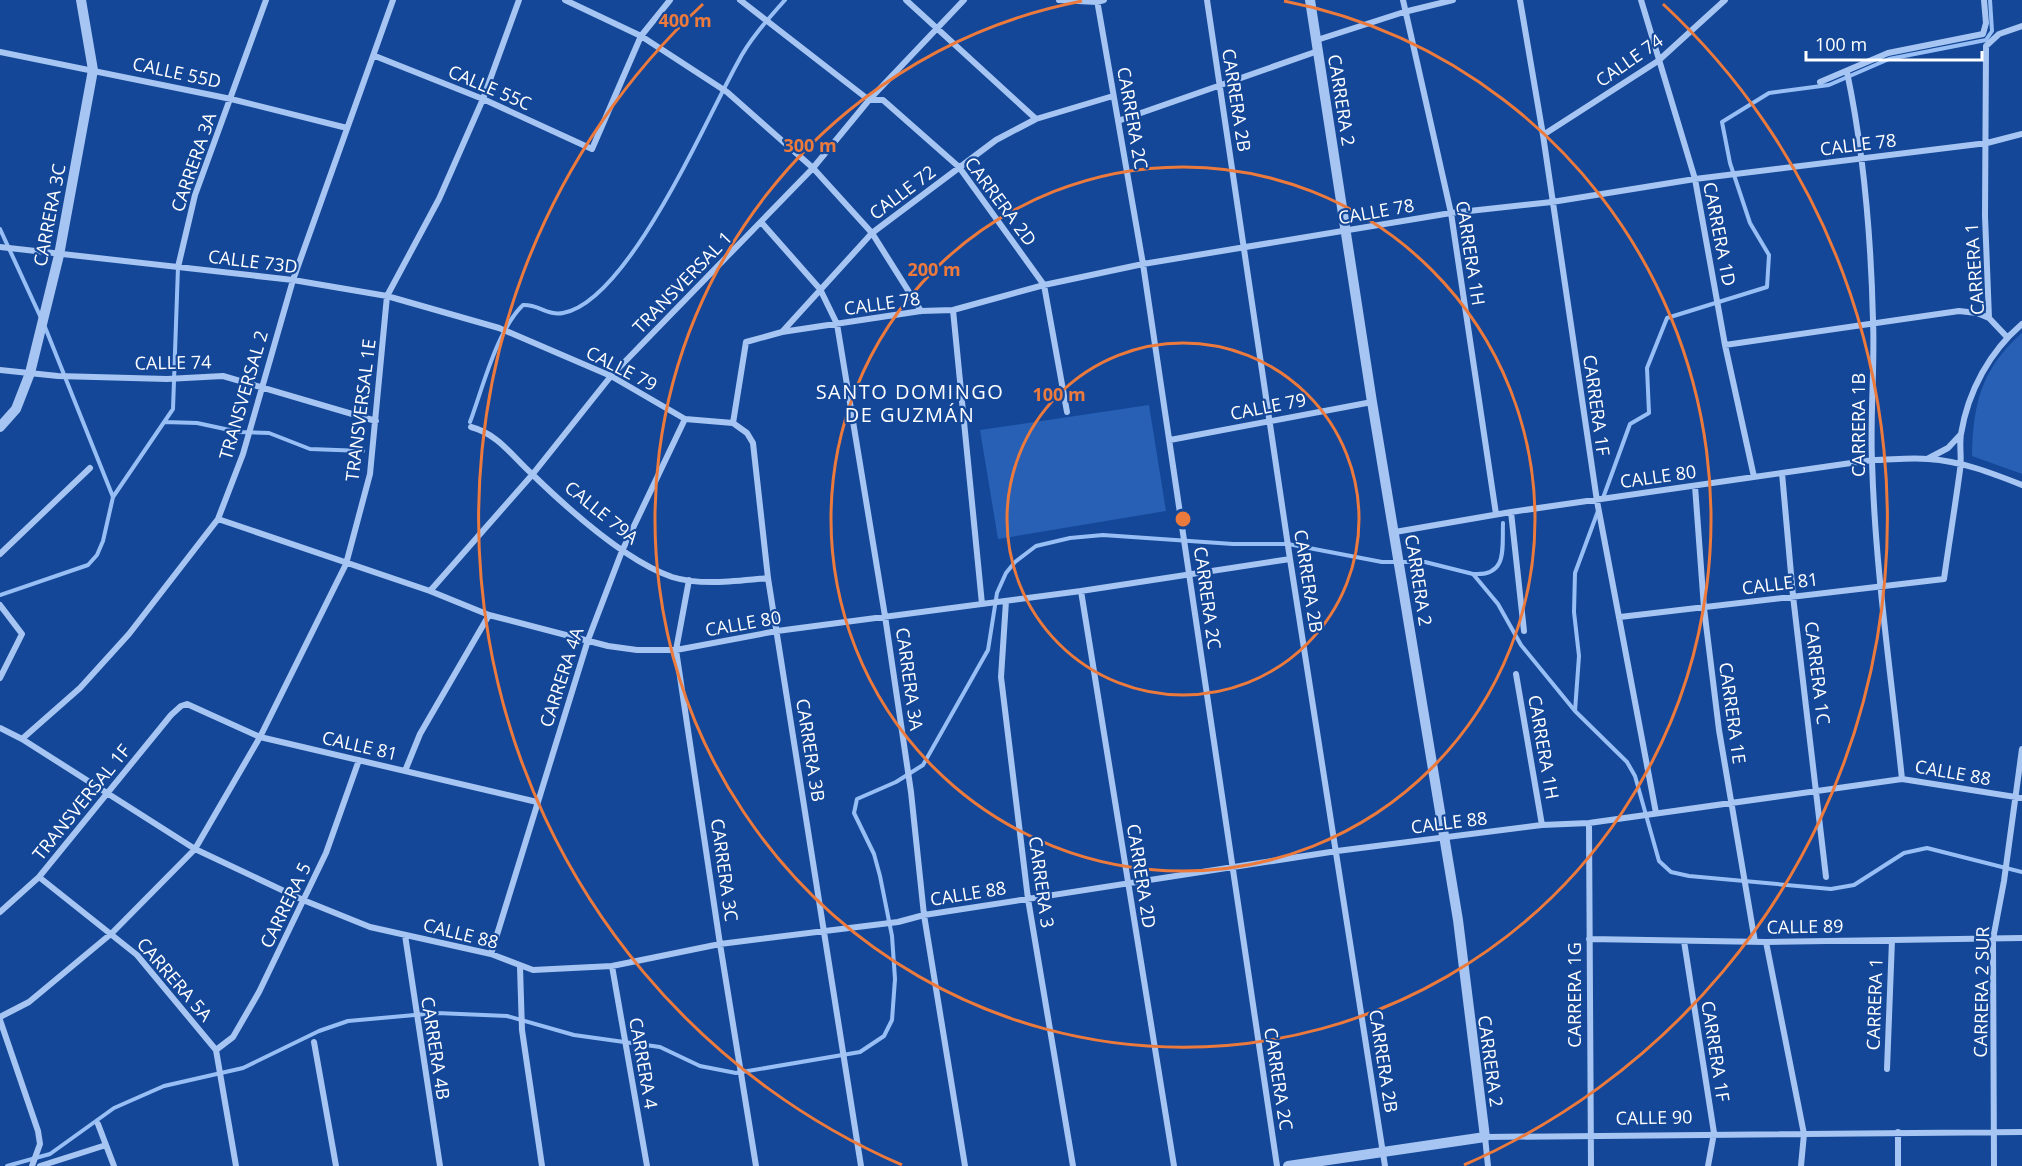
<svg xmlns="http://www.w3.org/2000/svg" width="2022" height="1166" viewBox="0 0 2022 1166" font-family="'Open Sans',sans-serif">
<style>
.green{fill:#2760b5}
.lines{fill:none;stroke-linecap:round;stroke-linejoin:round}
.stream{stroke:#98bff5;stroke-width:4}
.minor{stroke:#a6c5f2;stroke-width:6}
.tertiary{stroke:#a6c5f2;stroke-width:10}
.ring{fill:none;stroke:#ed7a3d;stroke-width:3}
.labels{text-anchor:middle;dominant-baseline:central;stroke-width:4.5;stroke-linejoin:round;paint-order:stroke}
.street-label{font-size:18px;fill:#fff;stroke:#144797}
.neighbourhood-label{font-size:20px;letter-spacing:1.5px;fill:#fff;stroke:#144797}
.centre{fill:#ed7a3d;stroke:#144797;stroke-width:3}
.ring-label{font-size:18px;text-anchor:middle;font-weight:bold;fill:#ed7a3d;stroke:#144797;stroke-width:4.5;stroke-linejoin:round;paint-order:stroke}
</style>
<rect width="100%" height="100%" fill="#144797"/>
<path class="green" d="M2022 333V474L1972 456C1973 404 1981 369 2022 333Z
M1149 405 1166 511 998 539 980 430Z"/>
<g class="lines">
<path class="stream" d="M0 229 41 318
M45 327 113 497
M165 422 197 423 239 432 269 433 310 449 363 451
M470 422C483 387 497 330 523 305 538 304 548 316 563 313 629 301 706 119 738 62 749 40 769 18 785 0
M1603 498 1630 424 1649 413 1647 368 1667 318 1767 287 1769 255 1750 223 1730 163 1722 122 1769 93 1829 85 1889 59 1986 40 1992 31 1990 0
M1474 574C1508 576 1502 548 1503 523
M0 595 88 565 97 555 103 541 113 497 173 409 178 267
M1575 711 1579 656 1574 612 1575 573 1598 511
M7 1166 50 1154 114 1108 164 1086 243 1068 319 1031 348 1021 437 1013 507 1016 574 1035 660 1047 700 1066 736 1073 860 1052 884 1036 892 1020 895 979 892 936 880 876 874 854 854 813 857 799 896 782 923 765 988 650 997 593 1006 573 1015 562 1036 546 1070 538 1103 535 1233 544H1288L1382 562H1425L1473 574 1498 604 1521 645 1575 711 1627 762 1635 776 1659 861 1671 872 1689 876 1831 889 1854 885 1904 853 1927 848 2022 872"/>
<path class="minor" d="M565 0 641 36 727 92 813 168 872 233 921 311
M740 0 869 100H883L959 167 1044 285 1067 412
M906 0 1036 119
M1059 0 1097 2 1104 0
M1097 0 1143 264 1277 1166
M1207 0 1290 559 1385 1166
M1403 0 1451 213 1496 514
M1520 0 1543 135 1597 501 1656 813
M1641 0 1695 179 1725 345 1754 477
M1317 40 1404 12 1453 0
M0 52 231 99 347 128
M375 56 483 99 592 149 641 36 670 0
M1847 72C1864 153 1871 238 1873 320 1875 367 1870 414 1872 461 1875 568 1891 673 1902 779
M1820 82 1888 53 1983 34 1986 23 1984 0
M1118 121 1318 51
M1543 135 1658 61 1725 0
M761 222 820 289 837 324 885 616 911 792 924 915 965 1166
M0 247 293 280 387 296 499 328 611 376 685 419 733 423
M178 267 195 195 266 0
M953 310 982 604
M782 332 872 233 996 140 1036 119 1113 96
M2007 337 1989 318 1985 216 1986 46 1999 34 2022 26
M1725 345 1959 311 1977 313 1989 318
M0 370 58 376 167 379 223 376 376 421
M471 427C498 434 512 456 532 474 567 508 626 561 672 577 701 586 738 581 768 578
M1170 440 1372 402
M1929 458 1948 448 1961 434
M1782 473 1793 596 1826 877
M1695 486 1704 608 1719 730 1755 942
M1511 512 1524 631
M218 519 430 591 489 615 608 646 637 650H676L777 631 1081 591 1290 559
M1395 532 1511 512 1872 460C1890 460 1910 457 1928 459 1961 461 1992 473 2022 485
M0 554 90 468
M689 580 676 650 720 944 756 1166
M430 591 532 475 611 376 813 168 869 100 964 0
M1081 591 1174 1166
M1006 601 1001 677 1028 899 1073 1166
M0 605 22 634 0 678
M1620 617 1944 579C1949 543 1955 507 1960 470 1962 458 1959 446 1961 434 1968 391 1990 351 2022 324
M1516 674 1542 825
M0 728 22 739 195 849 303 900 370 927 491 954 533 970 612 966 720 944 898 922 924 915 1337 851 1542 825 1589 823 1902 779 2022 798
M22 739 80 688 129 634 218 519 243 454 293 280 393 0
M405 771 420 734 489 615
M1589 823 1591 1166
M39 877 137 955 216 1050 236 1166
M0 912 39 877 171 715 181 706 187 704 260 737 537 802
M405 935 440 1166
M1589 939 1766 942 2022 938
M1684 941 1714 1133 1708 1166
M1766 942 1804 1134 1801 1166
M491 954 588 640 622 551 685 419
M612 966 647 1166
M520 967 522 1030 542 1166
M0 1017 29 1002 112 933 195 849 260 737 346 564 370 474 387 296 439 199 483 99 519 0
M0 1020 38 1131 40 1144 32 1166
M314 1042 336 1166
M216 1050 233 1037 259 992 326 853 359 760
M1887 1069 1892 940
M98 1124 114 1166
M1898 1132V1166
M40 1166 106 1145
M861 1166 768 578 753 443 747 433 733 423 746 342 782 332 921 311 953 310 1044 285 1143 264 1451 213 1552 202 1695 179 1987 143 2022 134
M1488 1166 1485 1137 2022 1132
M1994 1166 1993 939 2004 881 2022 749"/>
<path class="tertiary" d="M0 427 16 409 30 373 59 255 93 70 81 0
M1288 1166 1485 1137 1458 920 1372 402 1310 0"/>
</g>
<g class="ring">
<circle cx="1183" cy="519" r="176"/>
<circle cx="1183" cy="519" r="352"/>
<path d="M1284 1A528 528 0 1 1 1082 1"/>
<path d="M902 1165A704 704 0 0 1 703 4M1663 4A704 704 0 0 1 1464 1165"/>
</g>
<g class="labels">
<g class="street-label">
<text transform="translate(1629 60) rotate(-35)">CALLE 74</text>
<text transform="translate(177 72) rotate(12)">CALLE 55D</text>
<text transform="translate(490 87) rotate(23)">CALLE 55C</text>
<text transform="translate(1237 100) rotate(81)">CARRERA 2B</text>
<text transform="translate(1342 100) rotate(81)">CARRERA 2</text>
<text transform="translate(1133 118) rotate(80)">CARRERA 2C</text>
<text transform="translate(1858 144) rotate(-7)">CALLE 78</text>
<text transform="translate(193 162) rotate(-71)">CARRERA 3A</text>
<text transform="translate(902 192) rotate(-37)">CALLE 72</text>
<text transform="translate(1001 201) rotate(53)">CARRERA 2D</text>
<text transform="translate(1376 211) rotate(-10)">CALLE 78</text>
<text transform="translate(49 215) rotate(-79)">CARRERA 3C</text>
<text transform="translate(1720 234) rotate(79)">CARRERA 1D</text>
<text transform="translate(1471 253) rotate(81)">CARRERA 1H</text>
<text transform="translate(253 261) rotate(7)">CALLE 73D</text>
<text transform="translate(1974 269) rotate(-94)">CARRERA 1</text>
<text transform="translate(682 282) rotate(-46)">TRANSVERSAL 1</text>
<text transform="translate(882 303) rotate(-8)">CALLE 78</text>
<text transform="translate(173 362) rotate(-1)">CALLE 74</text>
<text transform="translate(622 368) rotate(27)">CALLE 79</text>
<text transform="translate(243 395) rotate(-74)">TRANSVERSAL 2</text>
<text transform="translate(1597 405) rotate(82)">CARRERA 1F</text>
<text transform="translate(1268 406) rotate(-11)">CALLE 79</text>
<text transform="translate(360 410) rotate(-83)">TRANSVERSAL 1E</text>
<text transform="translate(1858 425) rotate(-90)">CARRERA 1B</text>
<text transform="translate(1658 476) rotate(-8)">CALLE 80</text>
<text transform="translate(602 512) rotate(39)">CALLE 79A</text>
<text transform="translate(1419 580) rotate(81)">CARRERA 2</text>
<text transform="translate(1309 581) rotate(81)">CARRERA 2B</text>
<text transform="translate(1780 583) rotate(-7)">CALLE 81</text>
<text transform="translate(1208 598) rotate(82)">CARRERA 2C</text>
<text transform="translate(743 623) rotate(-10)">CALLE 80</text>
<text transform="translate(1818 673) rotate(83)">CARRERA 1C</text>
<text transform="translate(561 677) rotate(-72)">CARRERA 4A</text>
<text transform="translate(910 679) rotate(82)">CARRERA 3A</text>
<text transform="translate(1733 713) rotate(82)">CARRERA 1E</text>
<text transform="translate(360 745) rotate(13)">CALLE 81</text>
<text transform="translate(1544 747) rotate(80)">CARRERA 1H</text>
<text transform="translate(811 750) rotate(81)">CARRERA 3B</text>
<text transform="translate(1953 772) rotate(10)">CALLE 88</text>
<text transform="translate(81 802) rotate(-51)">TRANSVERSAL 1F</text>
<text transform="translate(1449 822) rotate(-7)">CALLE 88</text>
<text transform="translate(725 870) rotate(82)">CARRERA 3C</text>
<text transform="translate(1142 876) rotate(81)">CARRERA 2D</text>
<text transform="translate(1042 882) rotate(82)">CARRERA 3</text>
<text transform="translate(968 893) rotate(-9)">CALLE 88</text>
<text transform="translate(285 905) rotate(-64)">CARRERA 5</text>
<text transform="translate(1805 926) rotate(-1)">CALLE 89</text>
<text transform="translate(461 933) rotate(14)">CALLE 88</text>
<text transform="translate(175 979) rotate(49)">CARRERA 5A</text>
<text transform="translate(1981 992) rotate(-89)">CARRERA 2 SUR</text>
<text transform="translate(1574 995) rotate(-90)">CARRERA 1G</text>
<text transform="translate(1874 1004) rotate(-88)">CARRERA 1</text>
<text transform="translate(436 1048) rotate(81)">CARRERA 4B</text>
<text transform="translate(1716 1051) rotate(81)">CARRERA 1F</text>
<text transform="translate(1384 1061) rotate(81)">CARRERA 2B</text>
<text transform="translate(1491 1061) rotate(82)">CARRERA 2</text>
<text transform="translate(644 1063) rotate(80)">CARRERA 4</text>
<text transform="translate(1279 1079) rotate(81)">CARRERA 2C</text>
<text transform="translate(1654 1117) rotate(-1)">CALLE 90</text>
</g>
<g class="neighbourhood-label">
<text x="910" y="391">SANTO DOMINGO<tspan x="910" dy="23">DE GUZMÁN</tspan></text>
</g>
</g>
<circle cx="1183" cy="519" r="9" class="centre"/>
<g class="ring-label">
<text x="685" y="27">400 m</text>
<text x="810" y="152">300 m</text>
<text x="934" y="276">200 m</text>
<text x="1059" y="401">100 m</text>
</g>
<path d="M1806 51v9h176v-9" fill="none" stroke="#ffffff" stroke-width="3"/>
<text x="1815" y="51" font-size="18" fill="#ffffff" stroke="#144797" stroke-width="4.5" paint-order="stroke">100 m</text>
</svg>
